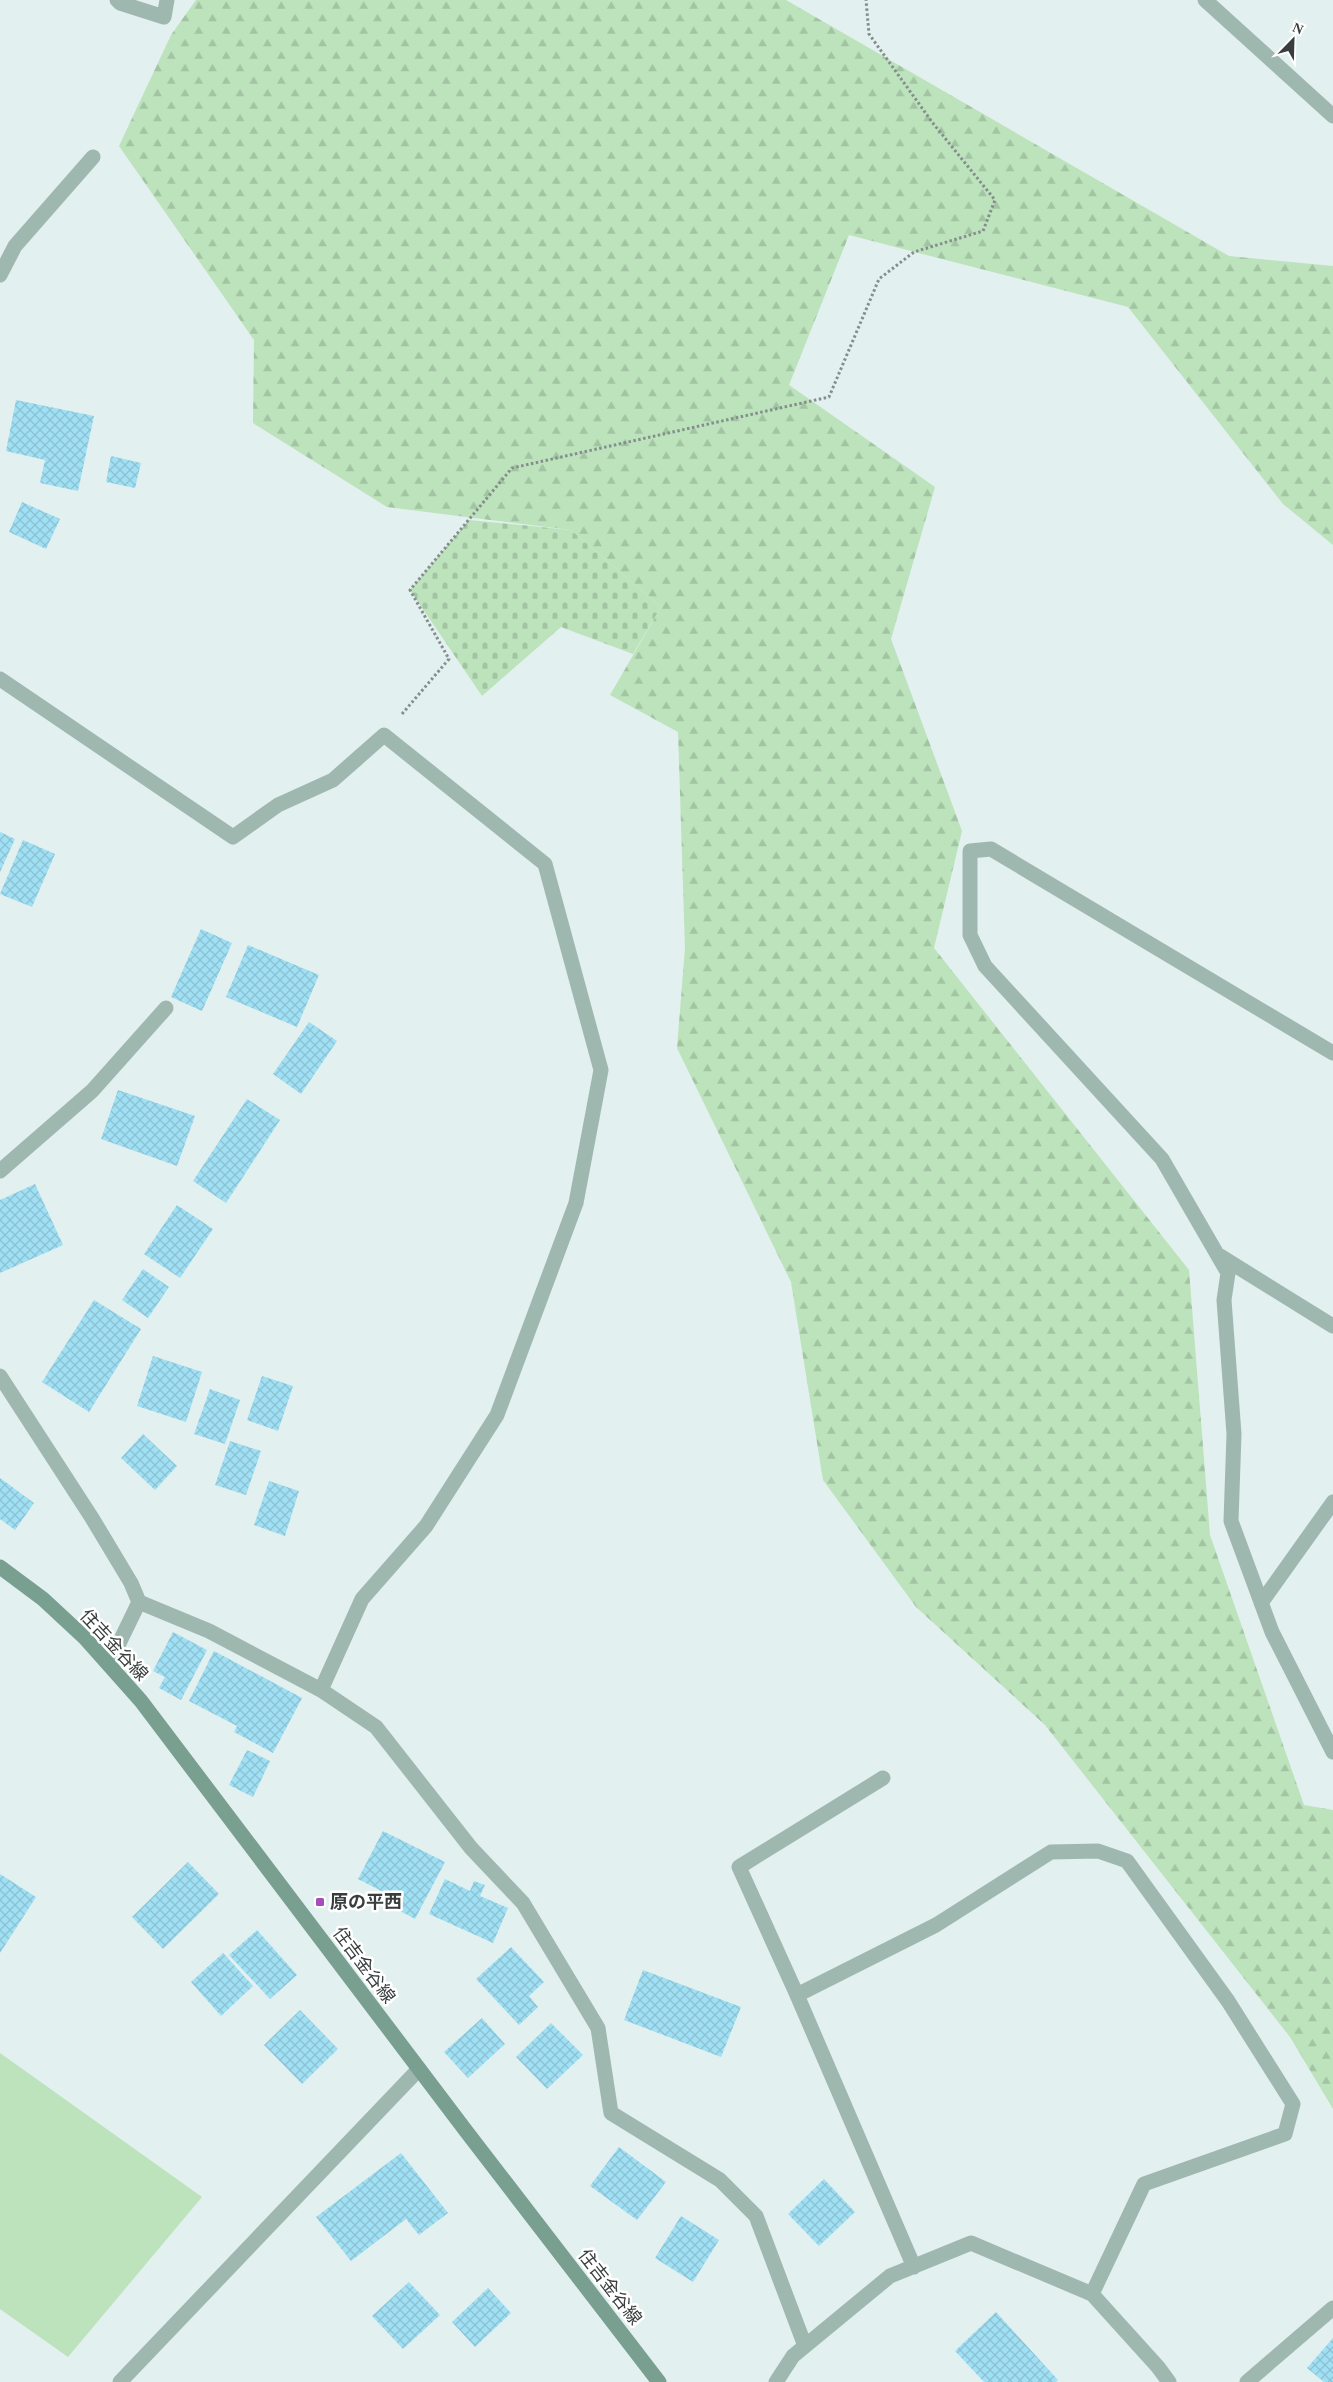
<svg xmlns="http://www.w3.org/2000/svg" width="1333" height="2382" viewBox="0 0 1333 2382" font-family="'Times New Roman','Noto Sans JP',serif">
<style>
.green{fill:#bce3bc}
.forest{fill:url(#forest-firs)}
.cemetery{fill:url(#cemetery-stones)}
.building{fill:url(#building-cross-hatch)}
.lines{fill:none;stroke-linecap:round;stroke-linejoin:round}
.path{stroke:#858e8d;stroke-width:3;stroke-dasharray:2.5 2.5;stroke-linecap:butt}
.street{stroke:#9fb8af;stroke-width:15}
.secondary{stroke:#789f90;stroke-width:15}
.poi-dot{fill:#a54dba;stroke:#fff;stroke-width:2}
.labels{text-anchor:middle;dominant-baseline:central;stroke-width:5;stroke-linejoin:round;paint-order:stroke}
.street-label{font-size:18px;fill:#383d3d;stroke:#fff}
.poi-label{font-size:18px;font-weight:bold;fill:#383d3d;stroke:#fff;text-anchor:start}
</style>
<defs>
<pattern id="forest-firs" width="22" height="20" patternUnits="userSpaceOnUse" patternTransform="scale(1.25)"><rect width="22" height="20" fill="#bce3bc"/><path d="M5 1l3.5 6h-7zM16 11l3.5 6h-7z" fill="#a2c4a2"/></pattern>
<pattern id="cemetery-stones" width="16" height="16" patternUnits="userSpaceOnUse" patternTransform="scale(1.25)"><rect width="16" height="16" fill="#bce3bc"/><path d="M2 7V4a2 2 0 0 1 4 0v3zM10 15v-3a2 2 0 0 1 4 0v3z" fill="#a2c4a2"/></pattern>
<pattern id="building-cross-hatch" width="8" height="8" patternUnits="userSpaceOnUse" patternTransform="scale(1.25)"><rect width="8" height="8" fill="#a0e0f4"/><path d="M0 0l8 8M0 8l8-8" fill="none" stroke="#8bc1d2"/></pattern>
</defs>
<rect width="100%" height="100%" fill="#e2f0ef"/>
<path class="green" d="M0 2053 202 2197 68 2357 0 2309Z"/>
<path class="forest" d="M196 0H786L1229 256 1333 266V545L1283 504 1128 307 849 235 789 385 935 487 891 639 962 831 934 948 1189 1270 1210 1535 1304 1805 1333 1810V2109L1290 2037 1045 1725 916 1607 823 1480 791 1282 677 1048 685 948 678 732 610 695 661 607 571 530 387 507 253 423 254 340 119 146 171 35Z"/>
<path class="cemetery" d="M469 520 571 530 661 607 633 654 561 627 482 696 410 590Z"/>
<path class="building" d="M16 400 94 416 78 491 40 483 45 460 6 451Z
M111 456 141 463 135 488 106 482Z
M22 502 60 519 46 549 9 532Z
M0 832 15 839 0 872Z
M23 840 55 854 32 907 0 894Z
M201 929 232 943 202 1011 171 997Z
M248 945 319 975 297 1027 226 997Z
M309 1022 337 1041 301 1094 273 1074Z
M118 1090 195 1116 177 1166 101 1139Z
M247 1099 280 1120 226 1203 193 1181Z
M35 1184 63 1245 0 1273V1200Z
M177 1205 213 1229 180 1278 144 1254Z
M143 1269 169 1287 148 1318 122 1300Z
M94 1300 141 1329 89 1412 42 1382Z
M153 1356 202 1372 186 1422 137 1406Z
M262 1376 293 1386 278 1431 247 1420Z
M210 1389 240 1400 225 1444 194 1434Z
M143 1434 177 1466 155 1490 121 1458Z
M230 1441 261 1451 246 1495 215 1485Z
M0 1478 34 1503 15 1530 0 1519Z
M269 1481 299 1491 285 1536 254 1525Z
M173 1632 207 1650 181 1700 159 1688 165 1677 153 1671Z
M214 1651 302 1698 273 1753 234 1732 237 1726 189 1701Z
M247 1750 270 1761 253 1797 229 1785Z
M383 1831 445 1862 415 1919 393 1907 397 1899 358 1879Z
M188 1862 219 1894 163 1949 132 1917Z
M0 1874 36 1897 0 1953Z
M445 1879 470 1891 474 1881 485 1885 480 1896 508 1908 493 1943 429 1914Z
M257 1930 297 1975 270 1999 229 1955Z
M511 1947 544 1982 529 1996 538 2007 519 2025 476 1979Z
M223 1953 253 1986 221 2016 191 1982Z
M643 1970 741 2007 721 2057 624 2020Z
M300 2010 338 2049 302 2084 264 2045Z
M482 2018 505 2044 468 2078 444 2052Z
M551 2023 583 2055 547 2089 516 2057Z
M619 2147 666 2182 637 2220 590 2186Z
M401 2153 448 2213 419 2235 406 2219 351 2261 316 2217Z
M824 2179 855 2212 819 2246 788 2214Z
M681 2216 719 2240 693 2282 655 2258Z
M409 2282 440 2315 403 2349 372 2316Z
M488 2288 511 2313 475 2347 452 2322Z
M996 2312 1058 2380 1056 2382H984L955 2351Z
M1333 2338V2382H1324L1307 2368Z"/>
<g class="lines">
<path class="path" d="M402 714 449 659 410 590 512 468 829 397 879 279 914 252 983 231 995 200 932 122 869 34 866 0"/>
<path class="street" d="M117 0 120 3 164 17 167 0
M1205 0 1333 116
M0 275 15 246 93 157
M0 679 233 837 278 805 333 780 384 735 545 864 601 1070 576 1203 497 1415 426 1526 362 1599 321 1690
M1333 1053 991 849 970 851V935L985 966 1162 1159 1228 1273 1224 1300 1234 1434 1231 1521 1272 1632 1333 1752
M0 1171 92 1091 166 1008
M1220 1256 1333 1326
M0 1376 92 1518 131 1583 139 1602 109 1664
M139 1602 209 1631 321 1690 376 1727 471 1848 523 1903 598 2028 611 2113 720 2180 756 2216 805 2346
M1261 1603 1333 1502
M797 1995 739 1867 883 1778
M914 2267 797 1995 936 1925 1051 1852 1098 1851 1127 1861 1228 2001 1293 2104 1285 2134 1144 2184 1092 2294
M120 2382 419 2069
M776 2382 793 2356 890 2276 971 2243 1092 2294 1158 2367 1169 2382
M1247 2382 1333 2308"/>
<path class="secondary" d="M0 1567 43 1599 85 1638 141 1701 466 2131 659 2382"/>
</g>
<rect class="poi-dot" x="315" y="1897" width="10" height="10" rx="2.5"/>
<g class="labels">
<g class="street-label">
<text transform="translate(114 1645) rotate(47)">住吉金谷線</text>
<text transform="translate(364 1965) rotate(53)">住吉金谷線</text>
<text transform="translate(610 2287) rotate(52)">住吉金谷線</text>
</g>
<g class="poi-label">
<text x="330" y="1902">原の平西</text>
</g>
</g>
<g transform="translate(1293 40) rotate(23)" stroke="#ffffff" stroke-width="4" paint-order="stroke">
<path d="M0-4L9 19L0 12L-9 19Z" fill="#383d3d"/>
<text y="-8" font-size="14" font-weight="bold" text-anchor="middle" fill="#383d3d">N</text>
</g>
</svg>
